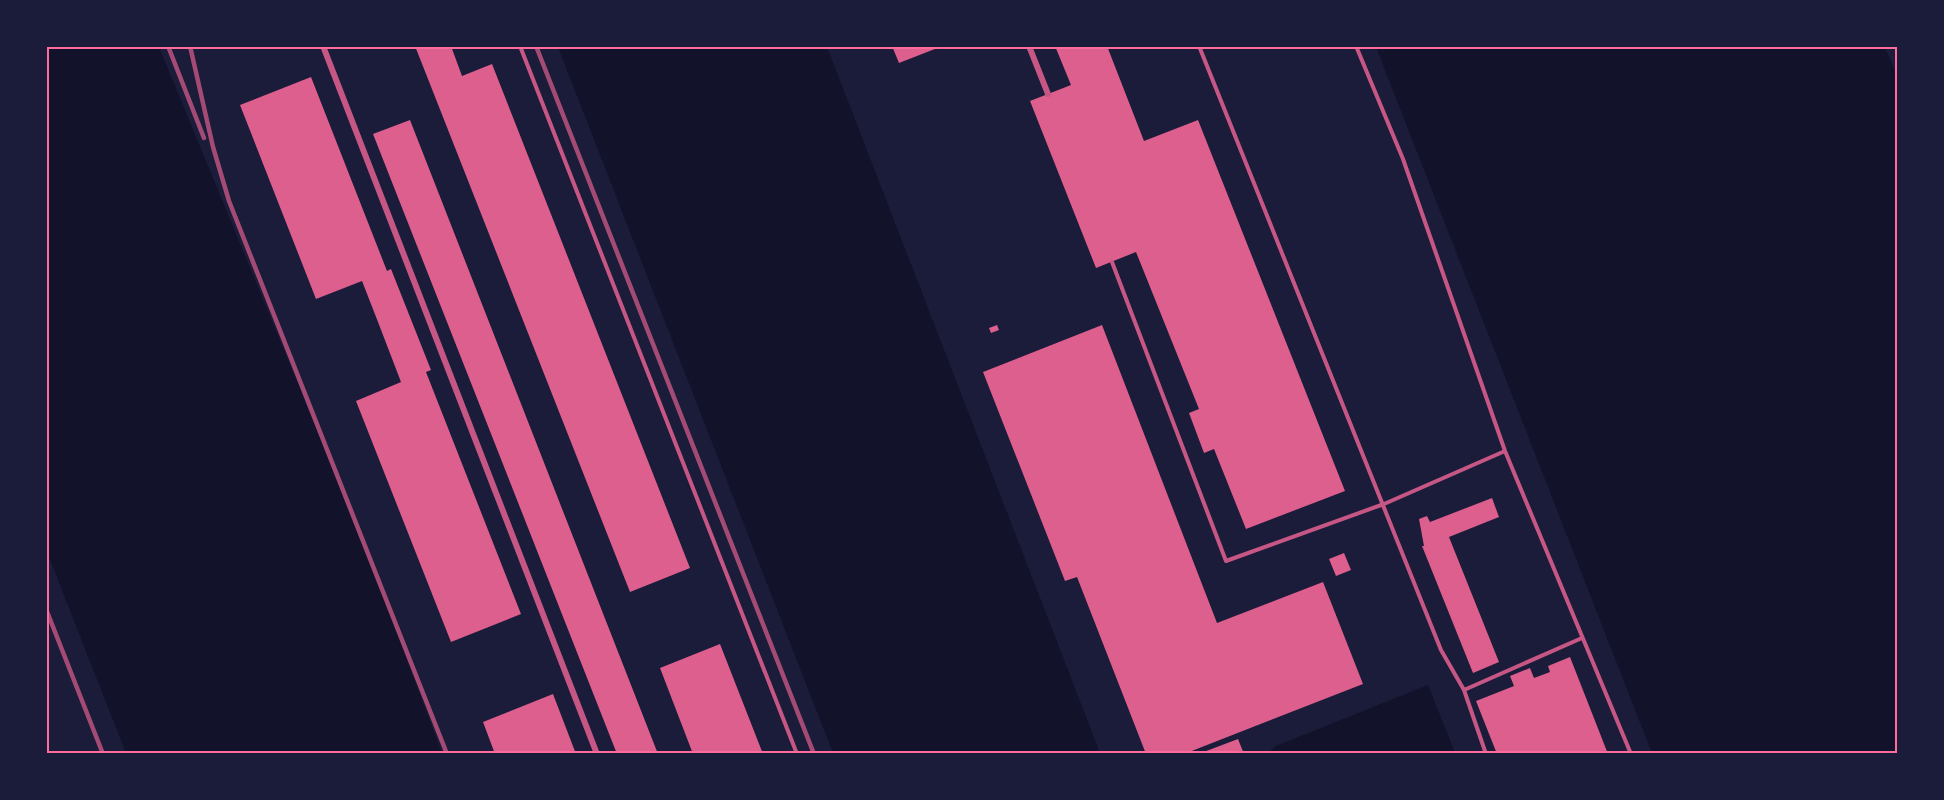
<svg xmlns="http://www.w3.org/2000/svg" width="1944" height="800" viewBox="0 0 1944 800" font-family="Arial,sans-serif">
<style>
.water{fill:#12122b}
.building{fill:#dd5f8e}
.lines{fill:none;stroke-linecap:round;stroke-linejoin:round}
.path{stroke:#ff6b9d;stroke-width:2}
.service{stroke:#c65784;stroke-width:4}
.minor{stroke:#c65784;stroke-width:6}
.rail{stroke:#a44b75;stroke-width:4.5}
.neatline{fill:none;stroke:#ff6b9d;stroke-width:2}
</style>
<rect width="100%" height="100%" fill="#1b1b3a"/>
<path class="water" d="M47 46 159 47 358 530 442 753H126L47 552Z
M558 47H827L1100 753H833Z
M1376 47H1885L1898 79 1897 753H1652Z
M1428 685 1455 753H1268L1276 746Z"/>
<path class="building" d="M415 46H451L462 76 492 64 690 568 630 592Z
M892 46H940V47L899 63Z
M1055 46H1107L1144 141 1198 120 1345 491 1246 529 1214 449 1204 453 1189 413 1199 409 1136 252 1096 268 1030 101 1071 85Z
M311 77 387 271 391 269 431 370 426 372 521 614 451 642 356 401 401 382 378 322 362 281 316 299 240 105Z
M410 120 489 322 658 754H617L373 134Z
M997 325 999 330 991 333 989 328Z
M1102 325 1217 623 1323 582 1363 684 1184 754H1146L1077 577 1065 581 983 372Z
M1492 498 1499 517 1449 537 1499 662 1473 673 1422 546H1424L1419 519 1427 516 1430 522Z
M1344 553 1351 570 1336 576 1329 559Z
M720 644 763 754H693L660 668Z
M1570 657 1608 754H1497L1476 701 1514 686 1510 676 1530 668 1534 678 1550 672 1548 666Z
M553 694 576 754H495L483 722Z
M1238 739 1244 754H1201V753Z"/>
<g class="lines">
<path class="path" d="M1897 179H1898"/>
<path class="service" d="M520 46 797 754
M1199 46 1441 650 1464 690 1486 754
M1356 46 1403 159 1505 451 1631 754
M1896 46 1898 51
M1112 262 1226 561 1384 504 1505 451
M1464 690 1582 638"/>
<path class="minor" d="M323 46 597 754
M1029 46 1048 94"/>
<path class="rail" d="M168 46 204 138
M190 46 213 147 229 201 447 754
M536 46 814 754
M46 609 103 754"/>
</g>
<rect width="1944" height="800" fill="none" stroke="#1b1b3a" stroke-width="96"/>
<rect x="48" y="48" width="1848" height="704" class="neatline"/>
</svg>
